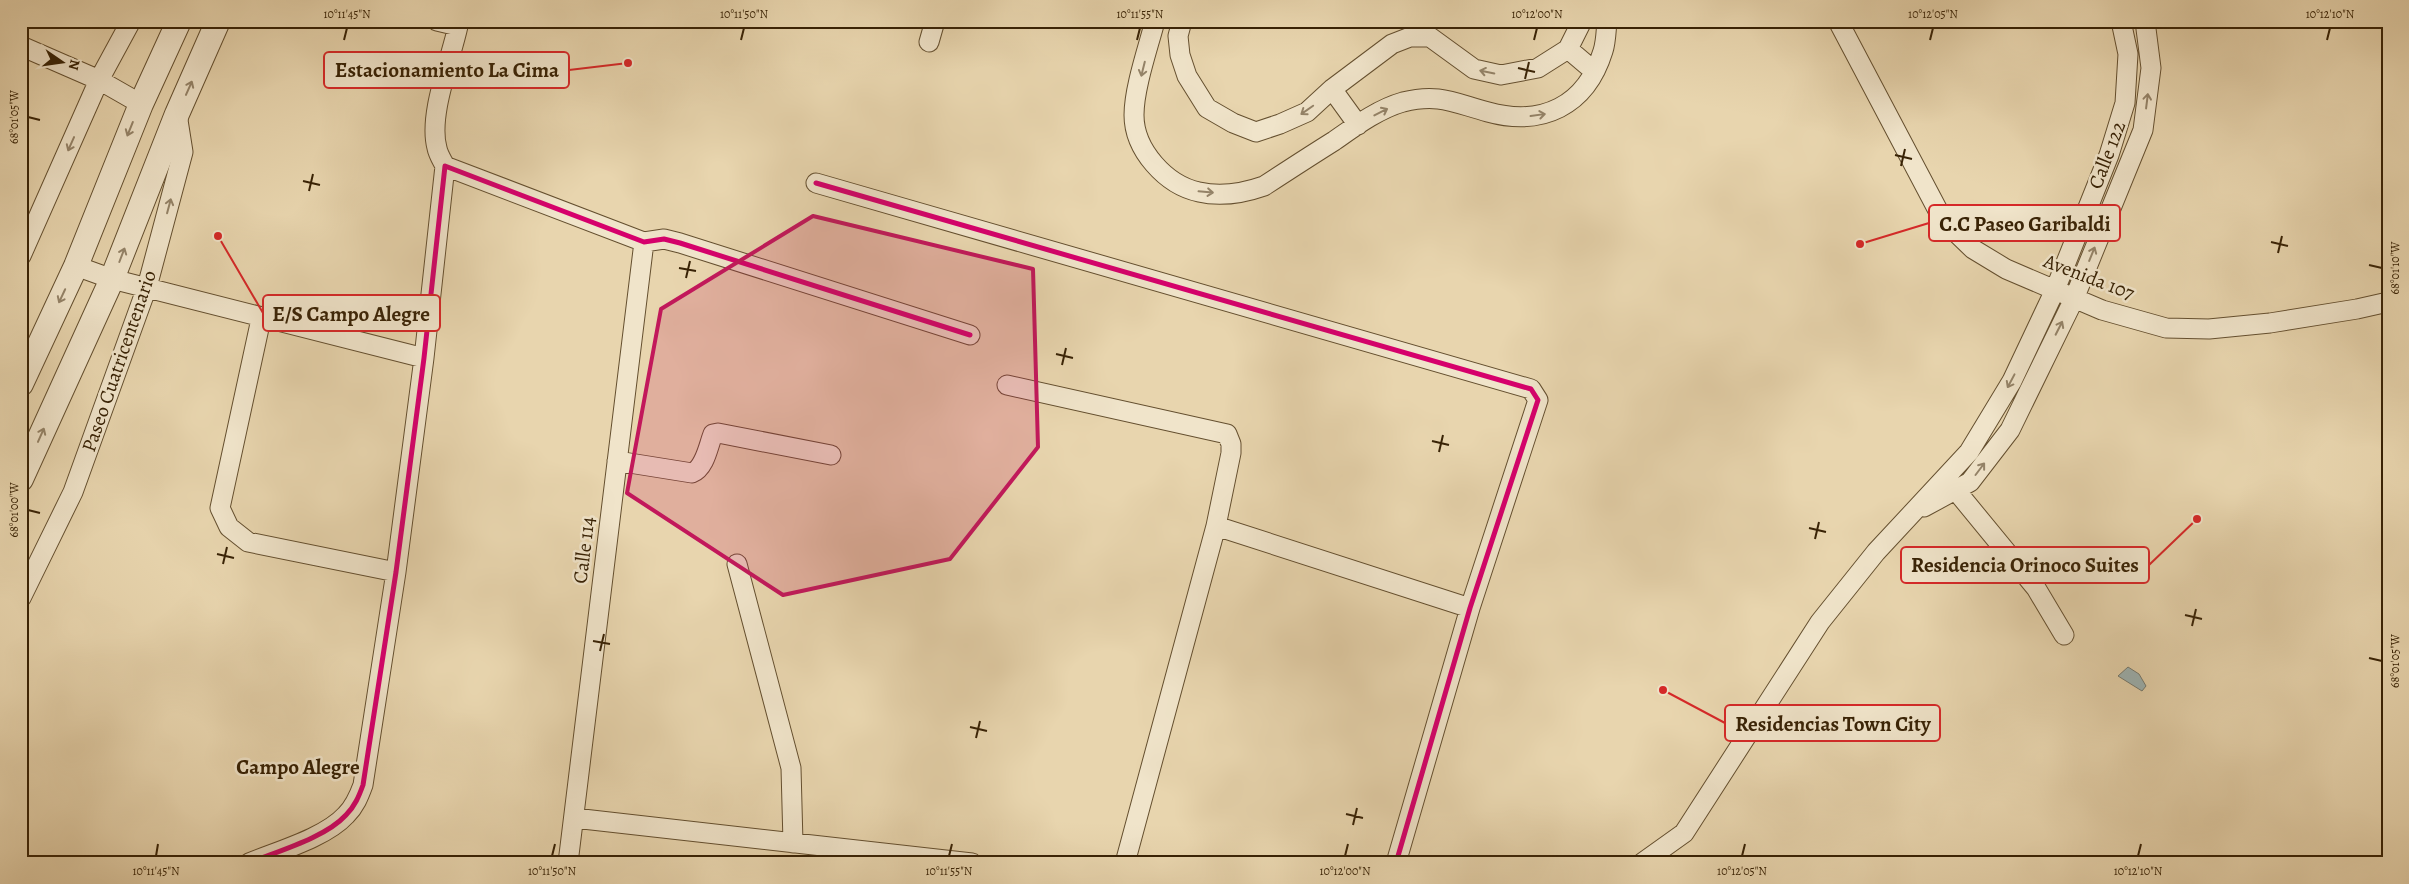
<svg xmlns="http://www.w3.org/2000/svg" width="2409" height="884" viewBox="0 0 2409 884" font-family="Alegreya,serif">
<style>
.water{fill:#9db5b6;stroke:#757a6f}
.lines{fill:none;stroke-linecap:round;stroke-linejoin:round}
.minor-casing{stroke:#644f2f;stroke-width:21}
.tertiary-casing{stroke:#644f2f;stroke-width:26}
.minor{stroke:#f0e4ca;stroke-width:19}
.tertiary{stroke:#f0e4ca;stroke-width:24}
.cycleway-casing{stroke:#f0e4ca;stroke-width:8}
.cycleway{stroke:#d6006c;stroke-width:5}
.oneway{stroke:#948368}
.marked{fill:#c2185b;fill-opacity:0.2;stroke:#c2185b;stroke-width:4;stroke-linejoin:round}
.ticks{fill:none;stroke:#382205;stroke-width:2}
.labels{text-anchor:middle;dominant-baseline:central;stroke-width:5;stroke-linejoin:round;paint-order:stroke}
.street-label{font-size:20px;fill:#382205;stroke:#f0e4ca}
.neighbourhood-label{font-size:21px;font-weight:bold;fill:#382205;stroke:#f0e4ca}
.leader{fill:none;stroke:#d62828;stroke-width:2}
.callout-dot{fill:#d62828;stroke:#f0e4ca;stroke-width:2}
.callout{fill:#f0e4ca;stroke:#d62828;stroke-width:2}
.callout-label{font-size:21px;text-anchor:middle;font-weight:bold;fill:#382205}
.neatline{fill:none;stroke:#382205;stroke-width:2}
.ticks-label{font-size:12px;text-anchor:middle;fill:#382205}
</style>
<rect width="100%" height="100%" fill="#e8d5ae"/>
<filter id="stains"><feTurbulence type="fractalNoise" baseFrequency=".004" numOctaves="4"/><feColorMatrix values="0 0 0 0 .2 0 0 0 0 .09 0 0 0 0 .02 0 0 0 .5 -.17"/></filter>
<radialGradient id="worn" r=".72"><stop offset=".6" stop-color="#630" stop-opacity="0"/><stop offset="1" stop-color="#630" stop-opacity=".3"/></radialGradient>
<path class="water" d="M2128 667 2139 674 2146 686 2142 691 2118 676Z"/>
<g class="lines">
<g class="minor-casing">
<path id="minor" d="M437 21 458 26C451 59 428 115 437 148 438 154 442 160 445 166
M1155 21C1148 48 1134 88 1134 115 1134 150 1166 185 1199 192 1220 197 1244 193 1264 186 1287 171 1310 156 1334 141 1354 127 1378 109 1403 102 1439 93 1454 103 1488 112 1542 127 1586 106 1603 51 1606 42 1606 31 1607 21
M1182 21 1178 36 1180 55 1187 76 1207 108 1233 123 1256 132 1280 124 1307 112 1332 89 1392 44 1410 37H1430L1474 69 1501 75 1538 68 1568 49 1582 21
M1838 21 1943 220 1973 249 2006 269 2102 310 2166 328 2209 329 2270 323 2357 309 2388 302
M929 42 935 21
M21 46 99 80 141 104
M1568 49 1594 71
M1332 89 1358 125
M816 183 1531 389 1538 400 1470 608 1396 863
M21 256 99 80 131 21
M76 266 112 279 424 358
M261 319 220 508 229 527 248 542 396 572
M1007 385 1227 434 1231 444V453L1216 526
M617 461 692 473C705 468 708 447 713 434L718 433 831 455
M1949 482 2036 588 2064 635
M1924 507 1970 482 2010 430 2074 299 2143 130 2151 68 2145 21
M737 564 791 768 793 843
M21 598 73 492 147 287 183 152 177 114
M574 818 972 863
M249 863C278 851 325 838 346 815 355 806 359 796 363 785L396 572 424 358 445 166 644 242 664 239 680 243 970 335
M568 863 644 242
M1125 863 1216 526 1470 608
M1642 863 1684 833 1820 622 1876 552 1969 452 2012 381 2055 290 2109 155 2125 103 2128 54 2121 21"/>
</g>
<g class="tertiary-casing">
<path id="tertiary" d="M21 384 76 266 141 104 179 21
M21 479 112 279 177 114 218 21"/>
</g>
<use href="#minor" class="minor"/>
<use href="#tertiary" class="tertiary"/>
<g class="cycleway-casing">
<path id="cycleway" d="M816 183 1531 389 1538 400 1470 608 1396 863
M249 863C278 851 325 838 346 815 355 806 359 796 363 785L396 572 424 358 445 166 644 242 664 239 680 243 970 335"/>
</g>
<use href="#cycleway" class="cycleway"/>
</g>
<defs><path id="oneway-shaft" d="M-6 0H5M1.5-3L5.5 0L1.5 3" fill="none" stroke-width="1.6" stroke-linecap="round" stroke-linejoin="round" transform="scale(1.25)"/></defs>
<g class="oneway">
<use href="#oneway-shaft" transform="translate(1143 69) rotate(104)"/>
<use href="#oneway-shaft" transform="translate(1487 72) rotate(-168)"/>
<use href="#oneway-shaft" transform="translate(189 88) rotate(-66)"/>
<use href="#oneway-shaft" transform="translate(2147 101) rotate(-83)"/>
<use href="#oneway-shaft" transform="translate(1307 110) rotate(145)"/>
<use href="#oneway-shaft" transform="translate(1381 112) rotate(-27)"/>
<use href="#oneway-shaft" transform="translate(1538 115) rotate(-8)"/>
<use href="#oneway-shaft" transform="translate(130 129) rotate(112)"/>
<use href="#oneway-shaft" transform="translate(71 144) rotate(114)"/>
<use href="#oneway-shaft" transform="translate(1206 192) rotate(5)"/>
<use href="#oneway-shaft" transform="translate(169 206) rotate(-75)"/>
<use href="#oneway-shaft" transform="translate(2092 254) rotate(-68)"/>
<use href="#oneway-shaft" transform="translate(122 255) rotate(-69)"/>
<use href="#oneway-shaft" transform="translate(62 296) rotate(115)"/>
<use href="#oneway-shaft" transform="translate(2059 328) rotate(-63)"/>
<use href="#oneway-shaft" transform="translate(2011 381) rotate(118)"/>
<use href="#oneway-shaft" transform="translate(41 435) rotate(-66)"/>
<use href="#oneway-shaft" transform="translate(1980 469) rotate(-53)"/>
</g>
<path class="marked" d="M813 216 1033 269 1038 447 950 559 783 595 627 493 661 309Z"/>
<path class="ticks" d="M344 40 347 28M741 40 744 28M1137 40 1140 28M1534 40 1537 28M1930 40 1933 28M2327 40 2330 28M1518 68 1535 72M1525 79 1529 62M28 117 40 120M1895 155 1912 159M1901 166 1905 149M303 181 320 185M309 191 313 174M2271 242 2288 246M2278 253 2282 236M2369 265 2382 268M679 268 696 271M686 278 690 261M1056 354 1073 358M1062 365 1066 348M1432 441 1449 445M1439 452 1443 435M28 510 40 513M1809 528 1826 532M1815 539 1819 522M217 554 234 558M223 564 227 547M2185 615 2202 619M2192 626 2196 609M593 641 610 644M600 651 604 634M2369 658 2382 661M970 727 987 731M976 738 980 721M1346 814 1363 818M1353 825 1357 808M156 856 158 844M552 856 555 844M949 856 952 844M1345 856 1348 844M1742 856 1745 844M2138 856 2141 844"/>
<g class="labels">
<g class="street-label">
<text transform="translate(2107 155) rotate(-69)">Calle 122</text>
<text transform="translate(2089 277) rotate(21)">Avenida 107</text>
<text transform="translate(119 361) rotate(-71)">Paseo Cuatricentenario</text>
<text transform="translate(584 550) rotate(-83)">Calle 114</text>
</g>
<g class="neighbourhood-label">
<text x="298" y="767">Campo Alegre</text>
</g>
</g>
<path class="leader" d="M628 63L569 70M1860 244L1929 223M218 236L263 313M2197 519L2149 565M1663 690L1725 723"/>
<g class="callout-dot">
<circle cx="628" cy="63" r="5"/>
<circle cx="1860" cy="244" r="5"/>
<circle cx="218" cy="236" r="5"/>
<circle cx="2197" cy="519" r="5"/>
<circle cx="1663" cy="690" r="5"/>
</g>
<g class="callout">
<rect x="324" y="52" width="245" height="36" rx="5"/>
<rect x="1929" y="205" width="191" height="36" rx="5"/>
<rect x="263" y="295" width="177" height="36" rx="5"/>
<rect x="1901" y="547" width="248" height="36" rx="5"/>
<rect x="1725" y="705" width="215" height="36" rx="5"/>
</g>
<g class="callout-label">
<text x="447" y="77">Estacionamiento La Cima</text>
<text x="2025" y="231">C.C Paseo Garibaldi</text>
<text x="351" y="321">E/S Campo Alegre</text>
<text x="2025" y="572">Residencia Orinoco Suites</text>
<text x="1833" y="731">Residencias Town City</text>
</g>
<rect width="2409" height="884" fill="none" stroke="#e8d5ae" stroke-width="55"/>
<g transform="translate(62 62) rotate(103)" stroke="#f0e4ca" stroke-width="4" paint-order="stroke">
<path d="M0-4L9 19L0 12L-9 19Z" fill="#382205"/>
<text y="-8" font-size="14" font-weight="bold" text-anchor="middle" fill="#382205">N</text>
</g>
<rect x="28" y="28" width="2354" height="828" class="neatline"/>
<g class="ticks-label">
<text x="347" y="18">10°11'45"N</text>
<text x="744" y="18">10°11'50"N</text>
<text x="1140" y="18">10°11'55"N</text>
<text x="1537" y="18">10°12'00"N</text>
<text x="1933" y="18">10°12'05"N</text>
<text x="2330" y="18">10°12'10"N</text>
<text transform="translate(14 117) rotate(-90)" y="4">68°01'05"W</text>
<text transform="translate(2395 268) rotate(-90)" y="4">68°01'10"W</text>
<text transform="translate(14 510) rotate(-90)" y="4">68°01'00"W</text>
<text transform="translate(2395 661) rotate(-90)" y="4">68°01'05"W</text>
<text x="156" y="875">10°11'45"N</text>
<text x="552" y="875">10°11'50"N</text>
<text x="949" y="875">10°11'55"N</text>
<text x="1345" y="875">10°12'00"N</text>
<text x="1742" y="875">10°12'05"N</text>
<text x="2138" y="875">10°12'10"N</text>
</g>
<rect width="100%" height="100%" filter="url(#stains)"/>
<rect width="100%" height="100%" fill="url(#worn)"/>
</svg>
